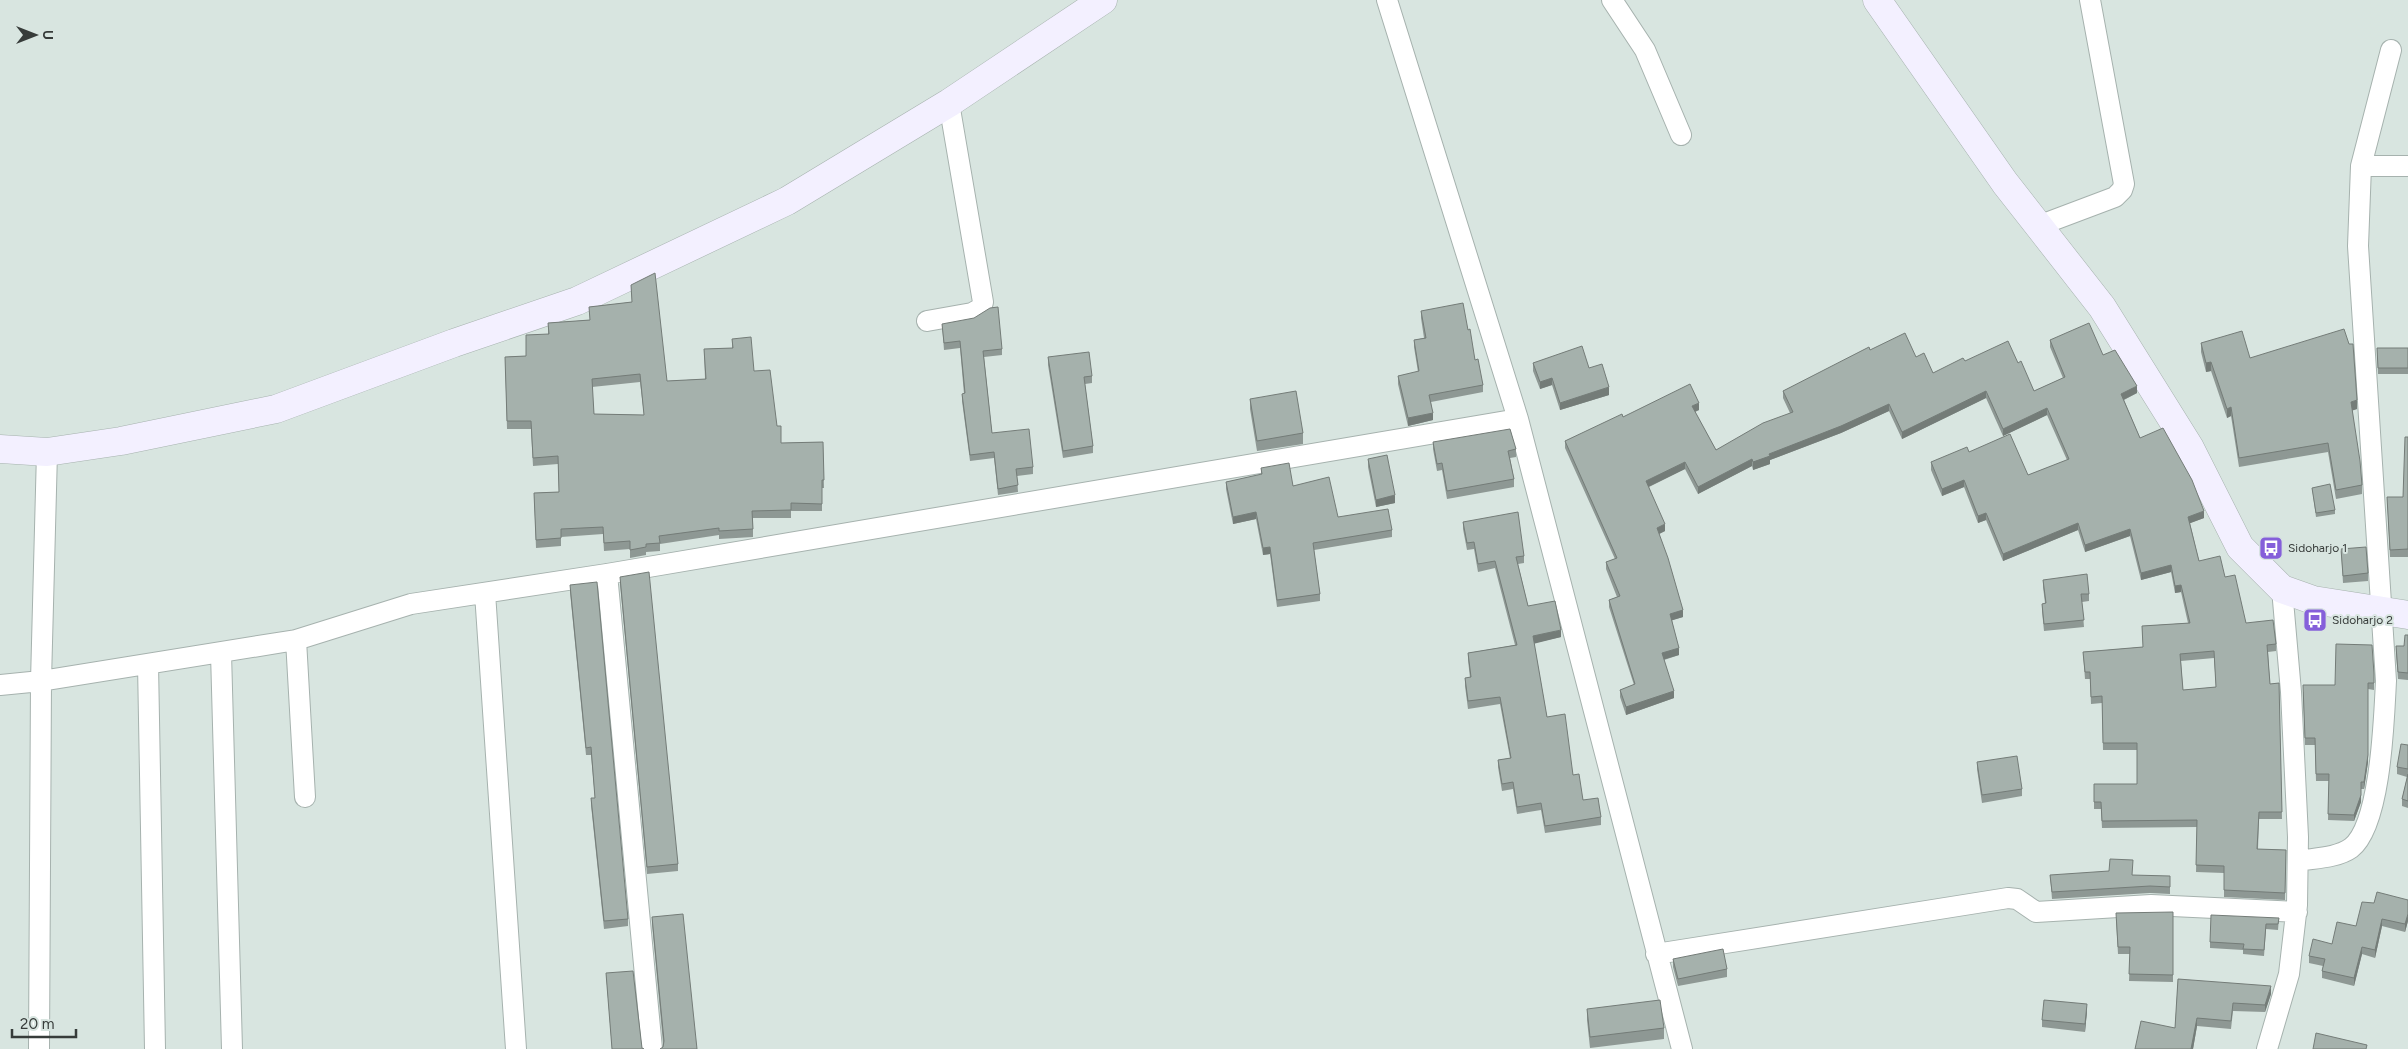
<svg xmlns="http://www.w3.org/2000/svg" width="2408" height="1049" viewBox="0 0 2408 1049" font-family="Figtree,sans-serif">
<style>
.lines{fill:none;stroke-linecap:round;stroke-linejoin:round}
.street-casing{stroke:#a6b2ae;stroke-width:22}
.secondary-casing{stroke:#a6b2ae;stroke-width:29}
.street{stroke:#fff;stroke-width:20}
.secondary{stroke:#f3f0ff;stroke-width:28}
.wall{fill:#8e9894;fill-rule:evenodd}
.shaded-wall{fill:#747c78}
.building{fill:#a5b1ac;stroke:#747c78;fill-rule:evenodd}
.labels{text-anchor:middle;dominant-baseline:central;stroke-width:4;stroke-linejoin:round;paint-order:stroke}
.poi-label{font-size:12px;fill:#373c3a;stroke:#d8e5e0;text-anchor:start}
</style>
<rect width="100%" height="100%" fill="#d8e5e0"/>
<g class="lines">
<g class="street-casing">
<path id="street" d="M1387 0 1518 419 1682 1049
M1612 0 1645 50 1681 135
M2361 166H2408
M2038 226 2115 197 2122 190 2124 184 2090 0
M927 321 972 313 981 308 983 302 949 103
M607 574 652 1049
M485 593 516 1049
M296 640 305 797
M221 653 232 1049
M148 664 155 1049
M0 685 41 681 296 640 411 604 607 574 1518 419
M2298 861C2314 858 2337 858 2351 848 2381 825 2384 718 2386 681L2358 246 2361 166 2391 50
M1656 954 2008 898 2017 899 2036 912 2151 905 2297 912
M39 1049 41 681 47 452
M2267 1049 2289 974 2297 905 2298 837 2291 692 2282 589"/>
</g>
<g class="secondary-casing">
<path id="secondary" d="M1877 0 2005 183 2102 307 2190 448 2240 547 2282 589 2313 600 2408 615
M0 449 47 452 121 441 276 409 454 343 577 301 787 201 949 103 1103 0"/>
</g>
<use href="#street" class="street"/>
<use href="#secondary" class="secondary"/>
</g>
<path class="wall" d="M631 285 667 381 705 379 704 349 732 348V339L754 371 777 426 781 443 823 442 824 488H822V511H791V518H753V537L719 539V535L660 544V551L646 552V555L630 558V549L604 551 603 534 561 537V546L536 548 534 493 559 492 558 464 533 466 531 429H507L505 357 526 356 548 334V323L590 320 589 307 632 302ZM640 382 644 415 594 414 592 387Z
M1421 311 1468 330 1475 360 1483 385V392L1431 402 1433 420 1408 426 1398 384V376L1418 372 1414 347V340L1424 338 1421 318Z
M942 324 1002 349V355L984 357 992 433 1033 467V474L1017 476 1018 492 998 495 994 458 970 461 962 401V394H964L960 348 944 350Z
M2050 340 2103 355 2137 393 2124 400 2140 438 2204 518 2190 523 2199 561 2225 577 2246 623 2276 644V651L2268 652 2270 684 2279 683 2282 819H2259L2258 849 2286 850 2285 900 2224 897V873L2196 872 2197 827 2102 828 2101 809H2094V784H2137V750H2103L2102 703 2091 704 2090 679H2085L2083 652 2143 647 2142 626 2188 623 2181 592 2175 593 2171 572 2141 580 2130 536 2085 552 2078 530 2003 561 1986 520 1978 523 1964 487 1942 496 1931 470V462L1969 452 2028 475 2067 460 2047 415 2003 436 1986 398 1902 439 1889 411 1841 433 1770 460V464L1753 470 1752 466 1698 494 1685 469 1649 487 1665 531 1659 534 1683 617 1672 620 1679 655 1664 660 1674 698 1626 715 1620 697V690L1634 685 1609 607V600L1617 597 1606 569V562L1615 559 1565 448V441L1623 417 1699 410 1695 412 1716 450 1790 413 1783 398V391L1870 350 1916 357 1933 373 1965 361 2018 363 2034 391 2063 378 2050 347ZM2214 658 2216 687 2183 690 2181 661Z
M2201 343 2250 358 2357 409 2352 410 2362 485V494L2336 499 2328 452 2239 467 2231 416 2227 418 2211 371 2206 372 2201 352Z
M2377 348H2408V374H2378Z
M1048 357 1092 376V383L1085 384 1093 446V453L1063 458 1048 365Z
M1533 363 1589 368 1609 395 1560 410 1552 385 1540 389 1533 371Z
M1250 399 1303 433V444L1257 451 1250 409Z
M2408 437V557H2390L2387 497H2403Z
M1433 442 1516 449V457L1510 458 1514 479V487L1447 499 1442 470 1437 471 1433 449Z
M1368 459 1395 503 1376 507 1368 467Z
M1261 468 1293 486 1338 517 1392 530V537L1314 550 1320 594V601L1277 607 1270 554 1263 555 1256 519 1233 524 1226 489V482L1261 475Z
M2312 488 2335 510V514L2316 517Z
M1463 522 1524 556V563L1518 564 1528 606 1561 637 1534 643 1547 717 1573 775 1583 800 1601 817V825L1545 833 1541 810 1517 814 1513 789 1502 791 1498 767V760L1510 758 1500 704 1468 709 1465 686V678H1470L1468 660V653L1515 645 1495 568 1478 572 1474 549 1467 550 1463 529Z
M2341 549 2368 573V581L2343 583Z
M620 577 678 864V871L647 874 620 584Z
M2043 580 2089 594V601L2082 602 2084 627 2044 631 2042 611V604L2045 603 2043 587Z
M570 585 628 919V926L604 929 591 805V798H595L591 755H586L570 592Z
M2408 635V680L2398 679 2396 653V646H2404Z
M2374 681V690L2368 689V762L2364 789H2361V802L2354 821 2328 820 2329 781H2316L2315 745H2305L2303 692 2335 685Z
M2408 745V808L2402 806V799L2407 777 2397 774V767Z
M1977 762 2022 789V796L1982 803 1977 769Z
M2050 875 2170 876V894L2150 893 2052 899Z
M2408 900V921L2405 932 2382 926 2375 958 2362 954 2354 986 2322 978V971L2323 966 2309 963V956L2332 944 2356 926 2374 903Z
M2173 912V982L2129 981 2130 954H2118L2116 919Z
M652 917 697 1049 663 1047V1043L652 924Z
M2279 918 2278 930 2266 929 2264 956 2243 954V950L2210 948V942Z
M1673 959 1727 969V977L1678 986 1673 967Z
M606 973 642 1048 644 1049H612Z
M2178 979 2271 994 2265 1012 2233 1011 2231 1029 2197 1026 2193 1049H2135L2175 1028Z
M1587 1009 1664 1028V1039L1590 1048 1587 1020Z
M2087 1011 2085 1032 2042 1027V1020Z"/>
<path class="shaded-wall" d="M2211 362V371L2206 372V363Z
M1552 378V385L1540 389V382Z
M2137 386V393L2121 401V394Z
M1609 387V395L1560 410V403Z
M1986 391V398L1902 439V432Z
M2357 400V409L2351 411V402Z
M1699 403V410L1692 413V406Z
M1889 404V411L1841 433 1770 460V464L1753 470V462L1769 454Z
M2231 407V416L2227 418V409Z
M2047 408V415L2003 436V429Z
M1433 413V420L1408 426V418Z
M1752 459V466L1698 494V487Z
M1685 462V469L1646 488V481Z
M1964 480V487L1942 496V489Z
M1395 495V503L1376 507V500Z
M2204 511V518L2188 524V517Z
M1256 512V519L1233 524V517Z
M1986 513V520L1978 523V516Z
M2078 523V530L2003 561V554Z
M1665 524V531L1657 535V528Z
M2130 529V536L2085 552V545Z
M1270 547V554L1263 555V548Z
M2171 565V572L2141 580V573Z
M2181 585V592L2175 593V586Z
M1683 610V617L1670 621V614Z
M1561 630V637L1533 644V636Z
M1679 648V655L1662 660V653Z
M1674 691V698L1626 715V707Z
M2368 755V762L2364 789V782Z
M2361 782V802L2354 821V815Z
M2408 914V921L2405 932V924Z
M2382 919V926L2375 958V950Z
M2362 947V954L2354 986V978Z
M2271 986V994L2265 1012V1005Z
M2087 1004V1011L2085 1032V1024Z
M2197 1018V1026L2193 1049H2191Z"/>
<path class="building" d="M655 273 667 381 706 379 704 349 733 348 732 339 751 337 754 371 770 370 777 426H781V443L823 442 824 480H822V504L791 503V510L752 511 753 529 719 531V528L659 536 660 543 646 544V547L630 550V541L604 543 603 527 561 529V538L536 540 534 493 559 492 558 456 533 458 531 421H507L505 357 526 356V335L549 334 548 323 590 320 589 307 632 302 631 285ZM640 374 644 415 594 414 592 379Z
M1463 303 1468 330 1470 329 1475 360 1478 359 1483 385 1429 395 1433 413 1408 418 1398 376 1419 371 1414 340 1426 338 1421 311Z
M998 307 1002 349 983 351 992 433 1029 429 1033 467 1016 469 1018 485 998 489 994 452 970 455 962 394 965 393 960 341 944 343 942 324 974 318 990 308Z
M2089 323 2103 355 2115 350 2137 386 2121 394 2140 438 2163 428 2192 480 2204 511 2188 517 2199 561 2220 556 2225 577 2235 575 2246 623 2273 620 2276 644 2267 645 2270 684 2279 683 2282 812H2259L2257 849 2286 850 2285 893 2224 890V866L2196 865 2197 820 2102 821 2101 802H2094V784H2137V743H2103L2102 696 2091 697 2090 672H2085L2083 652 2143 647 2142 626 2190 623 2181 585 2175 586 2171 565 2141 573 2130 529 2085 545 2078 523 2003 554 1986 513 1978 516 1964 480 1942 489 1931 462 1967 447 1969 452 2010 434 2028 475 2069 459 2047 408 2003 429 1986 391 1902 432 1889 404 1841 426 1769 454 1770 456 1753 462 1752 459 1698 487 1685 462 1646 481 1665 524 1657 528 1668 558 1683 610 1670 614 1679 648 1662 653 1674 691 1626 707 1620 690 1635 684 1609 600 1620 596 1606 562 1617 558 1565 441 1622 414 1623 417 1690 384 1699 403 1692 406 1716 450 1763 423 1793 412 1783 391 1869 347 1870 350 1905 333 1916 357 1924 353 1933 373 1963 358 1965 361 2008 341 2018 363 2021 361 2034 391 2065 377 2050 340ZM2214 651 2216 687 2183 690 2180 654Z
M2344 329 2349 344H2353L2357 400 2351 402 2360 461 2362 485 2336 490 2328 443 2239 458 2231 407 2227 409 2211 362 2206 363 2201 343 2242 331 2250 358Z
M1582 346 1589 368 1602 364 1609 387 1560 403 1552 378 1540 382 1533 363Z
M2377 348H2408V368H2378Z
M1089 352 1092 376 1084 377 1093 446 1063 451 1048 357Z
M1296 391 1303 433 1257 441 1250 399Z
M1510 429 1516 449 1508 451 1514 479 1447 491 1442 463 1437 464 1433 442Z
M2405 437H2408V549L2390 550 2387 497H2403Z
M1387 455 1395 495 1376 500 1368 459Z
M1289 463 1293 486 1329 477 1338 517 1388 509 1392 530 1313 543 1320 594 1277 600 1270 547 1263 548 1256 512 1233 517 1226 482 1262 474 1261 468Z
M2330 484 2335 510 2316 513 2312 488Z
M1518 512 1524 556 1516 557 1528 606 1555 601 1561 630 1533 636 1547 717 1565 714 1573 775 1579 774 1583 800 1598 798 1601 817 1545 826 1541 803 1517 807 1513 782 1502 784 1498 760 1511 758 1500 697 1468 701 1465 678 1471 677 1468 653 1517 645 1495 561 1478 564 1474 542 1467 543 1463 522Z
M2366 547 2368 573 2343 576 2341 549Z
M649 572 678 864 647 867 620 577Z
M2087 574 2089 594H2081L2084 620 2044 624 2042 604 2046 603 2043 580Z
M597 582 628 919 604 921 591 798H595L591 747 586 748 570 585Z
M2405 635H2408V673L2398 672 2396 646H2404Z
M2336 644 2372 645 2374 674V683H2368V755L2364 782H2361V795L2354 815 2328 814 2329 774H2316L2315 738H2305L2303 685H2335Z
M2401 744 2408 745V769L2397 767Z
M2017 756 2022 789 1982 795 1977 762Z
M2408 774V801L2402 799Z
M2110 859 2133 860 2132 875 2170 876V887L2150 886 2052 892 2050 875 2109 871Z
M2377 892 2408 900V914L2405 924 2382 919 2375 950 2362 947 2354 978 2322 971 2325 959 2309 956 2313 939 2332 944 2337 922 2356 926 2362 902 2374 903Z
M2173 912V975L2129 974 2130 947H2118L2116 913Z
M683 914 697 1049H660L663 1047 664 1041 652 917Z
M2211 915 2279 918 2278 924H2266L2264 950 2243 949 2244 944 2210 942Z
M1723 949 1727 969 1678 979 1673 959Z
M633 971 642 1048 644 1049H612L606 973Z
M2178 979 2271 986 2265 1005 2233 1003 2231 1021 2197 1018 2191 1049H2135L2141 1021 2175 1028Z
M1660 1000 1664 1028 1590 1037 1587 1009Z
M2044 1000 2087 1004 2085 1024 2042 1020Z
M2316 1033 2367 1045 2366 1049H2313Z"/>
<defs>
<g id="bus-square" transform="scale(1.25)"><rect x="-9" y="-9" width="18" height="18" rx="4" fill="#855fda" stroke="#d8e5e0"/><path d="M-5-6H5V4H4V6H2V4H-2V6H-4V4H-5ZM-3.5-4V0h7V-4ZM-3.5 1.2v1.5H-2V1.2ZM2 1.2v1.5H3.5V1.2Z" fill="#fff"/></g>
</defs>
<g fill-rule="evenodd">
<use href="#bus-square" x="2271" y="548"/>
<use href="#bus-square" x="2315" y="620"/>
</g>
<g class="labels">
<g class="poi-label">
<text x="2288" y="548">Sidoharjo 1</text>
<text x="2332" y="620">Sidoharjo 2</text>
</g>
</g>
<g transform="translate(35 35) rotate(90)" stroke="#d8e5e0" stroke-width="4" paint-order="stroke">
<path d="M0-4L9 19L0 12L-9 19Z" fill="#373c3a"/>
<text y="-8" font-size="14" font-weight="bold" text-anchor="middle" fill="#373c3a">U</text>
</g>
<path d="M12 1029v8h64v-8" fill="none" stroke="#373c3a" stroke-width="2.5"/>
<text x="20" y="1029" font-size="15" fill="#373c3a" stroke="#d8e5e0" stroke-width="4" paint-order="stroke">20 m</text>
</svg>
